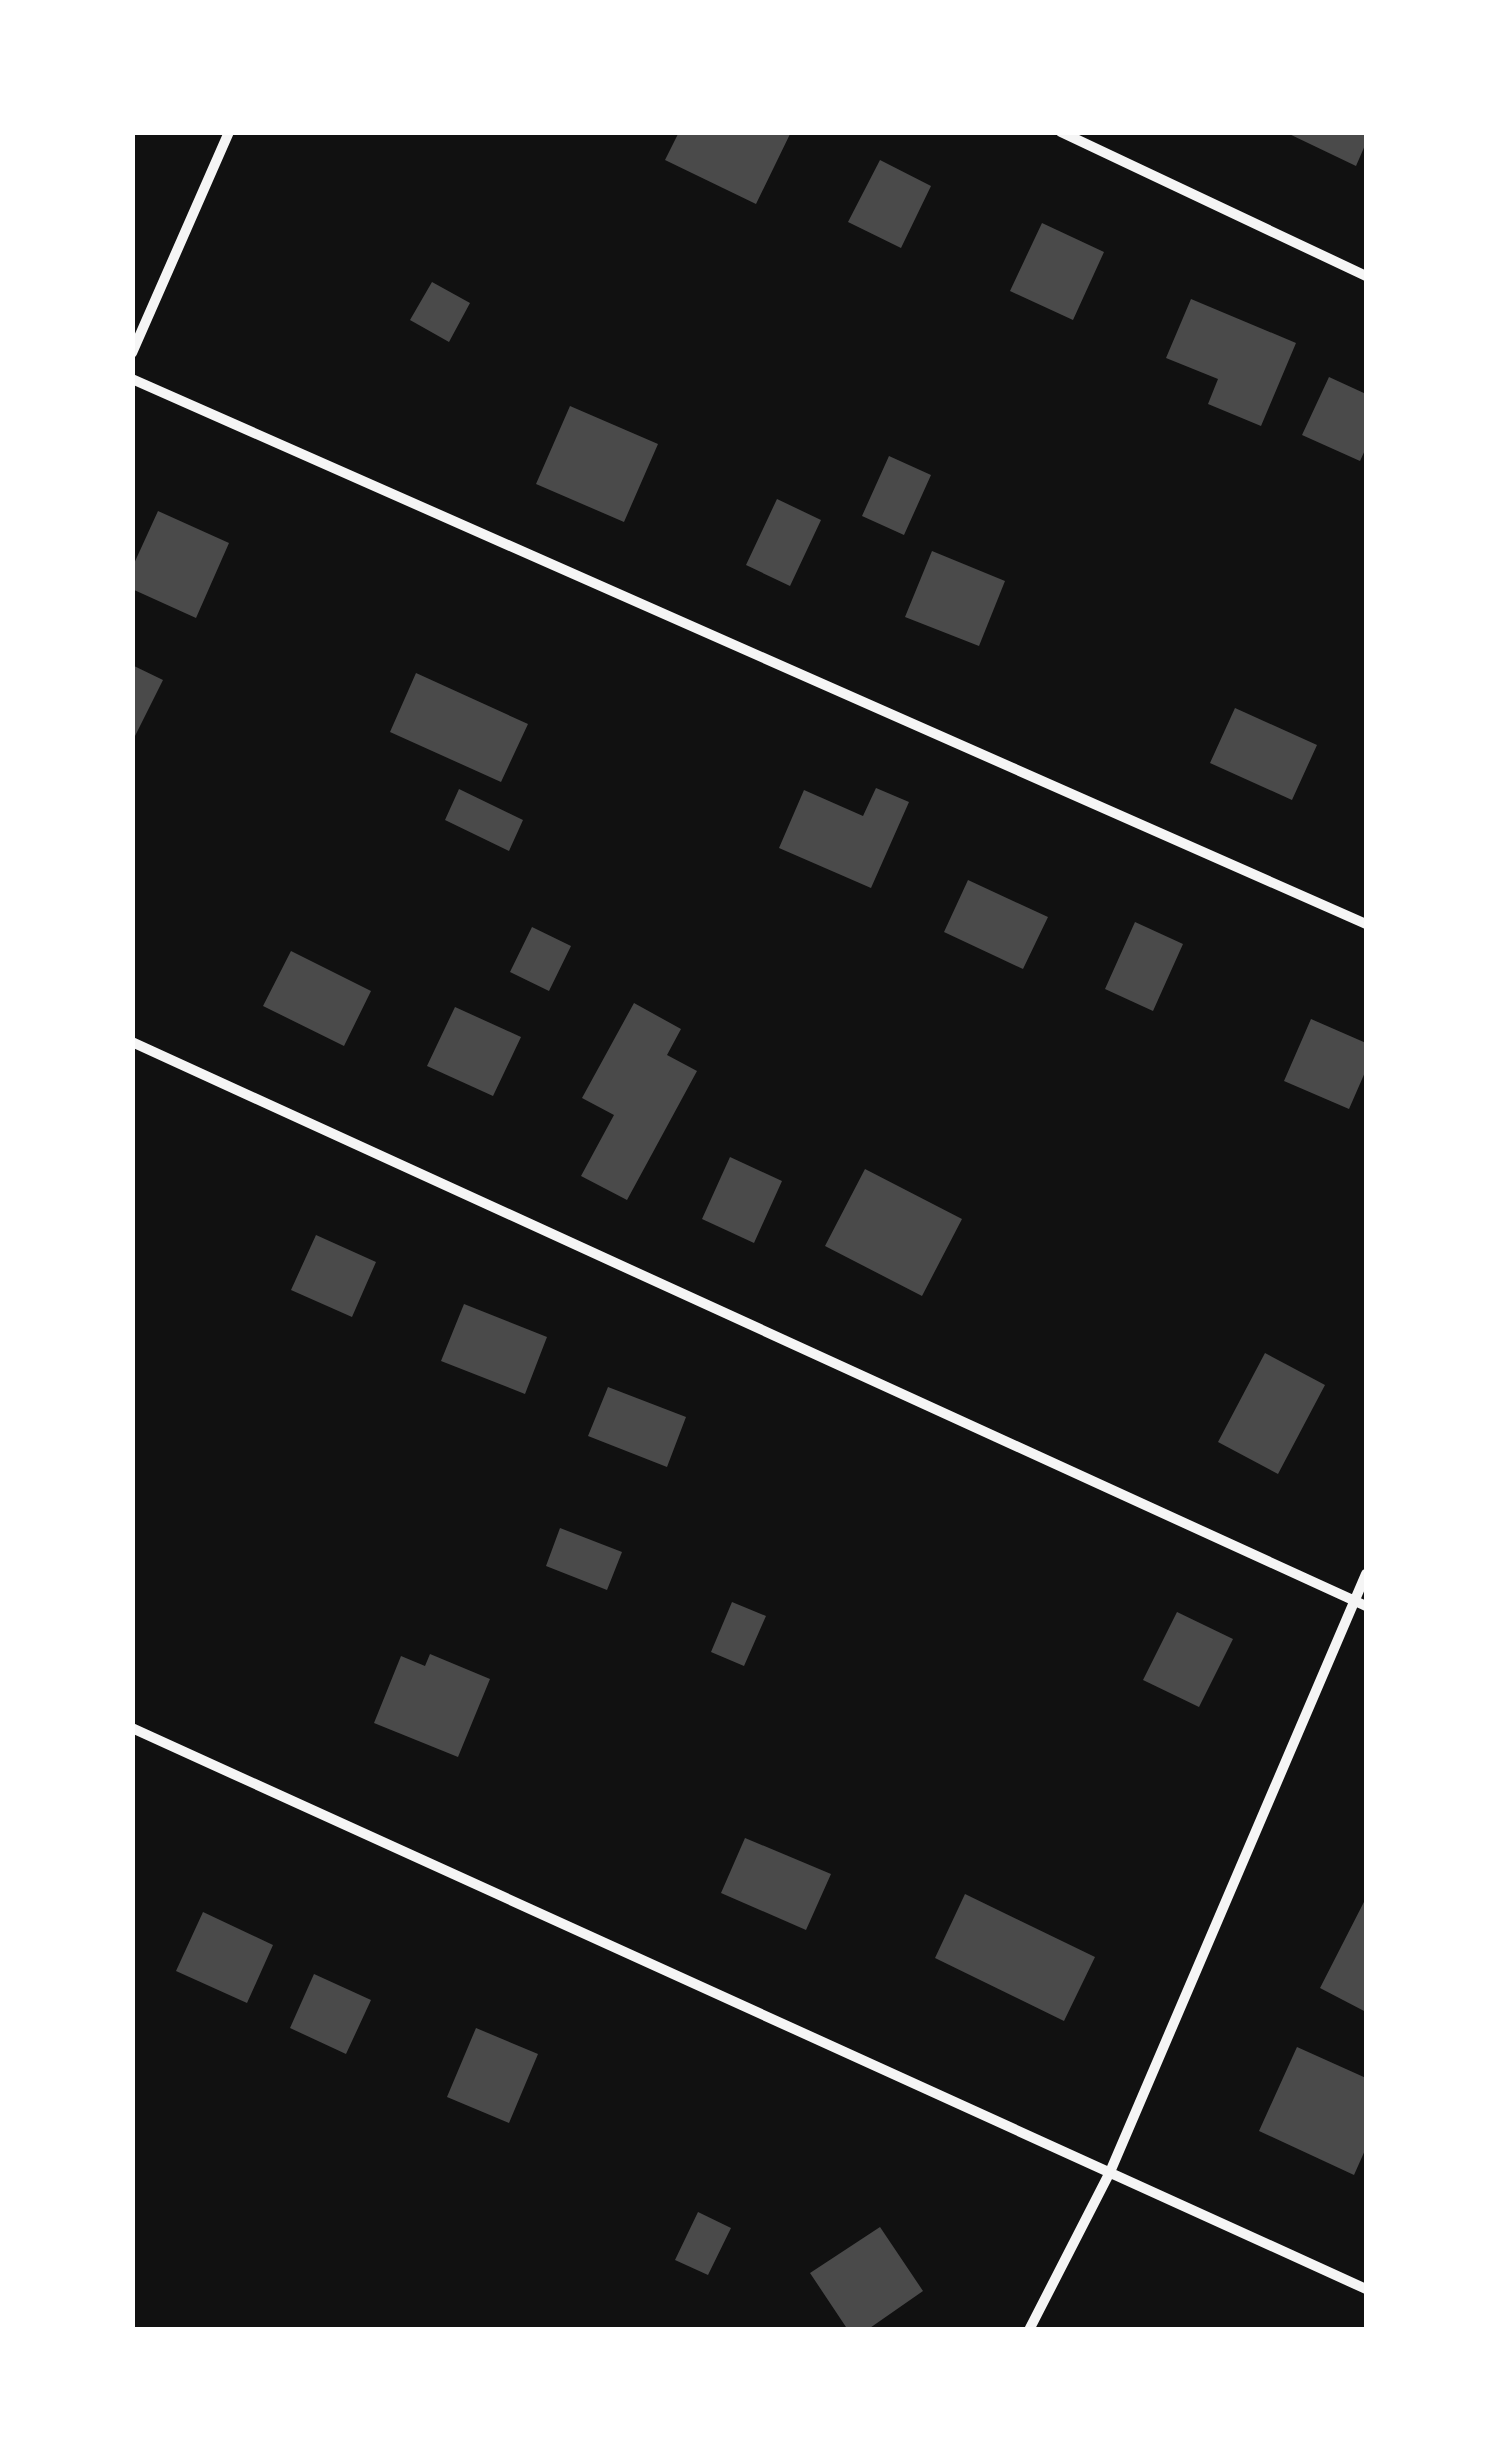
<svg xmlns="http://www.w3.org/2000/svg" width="1499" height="2462" viewBox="0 0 1499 2462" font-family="Literata,serif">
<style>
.building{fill:#4a4a4a}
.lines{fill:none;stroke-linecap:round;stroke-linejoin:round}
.minor{stroke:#f5f5f5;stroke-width:10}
</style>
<rect width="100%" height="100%" fill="#111"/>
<path class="building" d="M679 132H791L756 204 665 160Z
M1285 132H1366V143L1356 166Z
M880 160 931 186 901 248 848 222Z
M1042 223 1104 252 1073 320 1010 291Z
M432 282 470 303 449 342 410 320Z
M1191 299 1296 343 1261 426 1208 404 1218 379 1166 358Z
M1329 377 1366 394V448L1360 461 1302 435Z
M570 406 658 444 624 522 536 484Z
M889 456 931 475 904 535 862 516Z
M777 499 821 520 790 586 746 565Z
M158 511 229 543 196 618 132 589V568Z
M932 551 1005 581 979 646 905 617Z
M132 665 163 680 132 742Z
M416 673 528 724 501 782 390 732Z
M1235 708 1317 745 1292 800 1210 763Z
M876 788 909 802 871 888 779 848 804 790 863 816Z
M459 789 523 820 509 851 445 820Z
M968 880 1048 917 1023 969 944 932Z
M1135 922 1183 944 1153 1011 1105 989Z
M532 927 571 946 549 991 510 972Z
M291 951 371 991 344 1046 263 1006Z
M634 1003 681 1029 667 1055 697 1071 627 1200 581 1176 614 1115 582 1098Z
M455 1007 521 1037 493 1096 427 1066Z
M1311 1019 1366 1043V1070L1349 1109 1284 1081Z
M730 1157 782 1181 754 1243 702 1219Z
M865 1169 962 1219 922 1296 825 1246Z
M316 1235 376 1262 352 1317 291 1290Z
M464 1304 547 1337 525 1394 441 1361Z
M1265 1353 1325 1385 1278 1474 1218 1442Z
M608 1387 686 1417 667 1467 588 1436Z
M560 1528 622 1552 607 1590 546 1566Z
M732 1602 766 1616 744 1666 711 1652Z
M1177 1612 1233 1639 1199 1707 1143 1680Z
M430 1654 490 1679 458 1757 374 1723 401 1656 425 1666Z
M745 1838 831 1874 806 1930 721 1893Z
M965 1894 1095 1957 1064 2021 935 1958Z
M1366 1898V2012L1320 1988Z
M203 1912 273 1945 247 2003 176 1971Z
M314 1974 371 2000 346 2054 290 2028Z
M476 2028 538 2054 509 2123 447 2097Z
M1297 2047 1366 2078V2148L1354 2175 1259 2131Z
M698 2212 731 2228 708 2275 675 2260Z
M880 2227 923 2291 867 2330H848L810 2273Z"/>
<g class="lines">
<path class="minor" d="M1061 132 1366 276
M132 353 229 132
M132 379 1366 924
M132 1042 1366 1606
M132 1728 1366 2289
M1029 2330 1110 2172 1366 1574"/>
</g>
<rect width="1499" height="2462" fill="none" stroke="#ffffff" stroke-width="270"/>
</svg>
